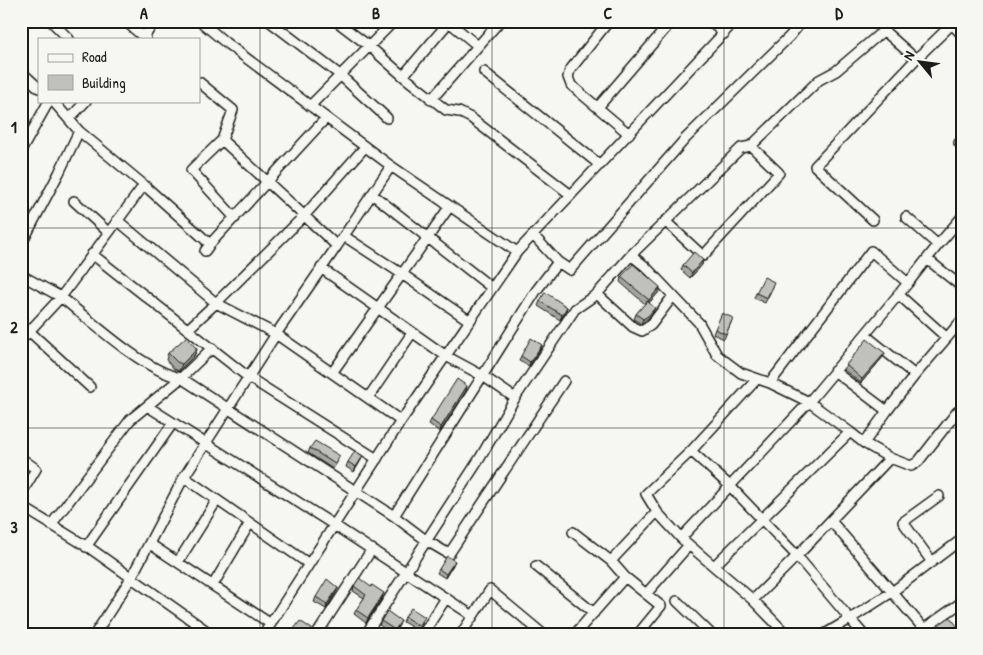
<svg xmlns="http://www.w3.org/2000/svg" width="983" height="655" viewBox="0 0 983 655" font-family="'Patrick Hand',sans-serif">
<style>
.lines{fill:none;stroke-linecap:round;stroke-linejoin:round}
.street-casing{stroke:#1c1c1c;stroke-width:12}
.street{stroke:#f6f6f2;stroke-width:9}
.wall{fill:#a5a5a3;stroke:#1c1c1c}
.shaded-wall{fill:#868684;stroke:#1c1c1c}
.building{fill:#c0c0bd;stroke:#1c1c1c}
.grid{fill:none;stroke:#1c1c1c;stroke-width:1;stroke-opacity:0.55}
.neatline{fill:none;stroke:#1c1c1c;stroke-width:2}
.grid-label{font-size:16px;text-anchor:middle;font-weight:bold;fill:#1c1c1c}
</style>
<rect width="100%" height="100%" fill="#f6f6f2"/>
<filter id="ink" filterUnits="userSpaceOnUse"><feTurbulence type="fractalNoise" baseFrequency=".02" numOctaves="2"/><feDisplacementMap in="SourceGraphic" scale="10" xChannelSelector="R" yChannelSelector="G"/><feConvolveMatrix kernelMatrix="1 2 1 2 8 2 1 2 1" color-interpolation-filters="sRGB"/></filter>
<g filter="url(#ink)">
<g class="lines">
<g class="street-casing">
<path id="street" d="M51 21 69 39
M125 21 146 39
M269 21 340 75 387 118
M336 21 369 46 403 76 449 22 478 46
M609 21 570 70 568 77 571 85 629 134
M710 21 724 34
M873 21 916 59 952 24 962 35
M144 37 155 21
M21 71 28 78 21 88
M484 72 600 165
M403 76 446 110 459 112 471 118 571 195
M28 78 39 88
M199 82 233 110 222 140 337 246 391 166 226 43 200 21
M431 100 500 21
M310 106 394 21
M598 107 672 21
M69 119 86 101
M222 140 191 170 235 218
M959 143 962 140
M751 146 819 80 836 71 883 31
M365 147 304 216 216 303 276 334 401 421
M21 151 49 101
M144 185 210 244 205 251
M372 194 492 288
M74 201 108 232
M117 220 216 303 188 329
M873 220 815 166 916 59
M344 236 402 274 470 321
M210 244 326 118
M21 245 59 173 79 131
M938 245 962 217
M517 252 735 21
M92 254 248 377 377 459
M631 255 741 148 751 146 779 173 703 256 665 221
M927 259 962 287
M558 262 570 270 686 138 790 36 802 21
M321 268 446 356 483 376 515 398 480 458 366 634
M21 275 61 297 144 185 79 131 53 101
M597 294 633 327 642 331 651 325 673 296
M898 294 947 338
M29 331 90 387
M865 335 915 375 962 320
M21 340 61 297C91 321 144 371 181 378L394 516 536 291 558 262 533 235
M834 371 887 411
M332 373 450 206
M368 398 412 333
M515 398 575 309 597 294 631 255 646 267 699 323 717 355 741 373 770 383 871 251 908 283 938 245 906 217
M147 406 334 525 473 616 461 634
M864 443 887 411 915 375
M691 451 730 486 809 402 908 283
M21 458 36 469 21 494
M890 458 911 466 918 462 957 412 962 415
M184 477 309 564
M21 506 91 549 211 634
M657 512 681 538 753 600 786 634
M394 516 427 541 449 554 564 381
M831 521 924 629 962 602
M51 525 130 420 181 378 212 348
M573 532 611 561
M681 538 730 486 797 556 850 619 825 634
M150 544 271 624
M86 547 173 423
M178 562 217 500
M932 562 903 522 939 496
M536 566 594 613
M714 566 850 432 809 402 770 383
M625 577 611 561 657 512 646 494 691 451 757 379
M213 585 250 523
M646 594 689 545
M753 600 797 556 890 458 864 443 850 432
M677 601 711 634
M473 616 490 590 543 634
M95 634 131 578 184 477 276 334 337 246
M264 634 401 421 517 252 391 166
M317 634 372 549
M423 634 446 598
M575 634 625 577 661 606 638 634
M863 634 850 619 892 592 962 539
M917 634 924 629 929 634"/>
</g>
<use href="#street" class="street"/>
</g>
<path class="wall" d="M703 260 702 265 690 278 681 270 683 265Z
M621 277 659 292 649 303 653 312 647 320 641 324 634 319 636 314 645 304 620 282Z
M773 287 765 303 754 298 756 293Z
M540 301 567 307 566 312 560 320 538 306Z
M733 318 724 339 713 334 715 329Z
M542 345 540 350 529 366 519 361 521 356Z
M197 349 194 356 179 371 174 369 166 360 168 353Z
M885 353 883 357 861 383 844 370 846 365Z
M466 391 440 432 429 424 431 420Z
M310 448 338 461 333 469 308 453Z
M361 460 354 472 346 467 348 462Z
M453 565 445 578 437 573 439 569Z
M354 586 382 598 366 623 354 614 356 610 364 598 353 591Z
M338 588 336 592 326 609 314 602 316 597Z
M405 617 423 622 418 631 403 622Z
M381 621 399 625 394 634H392L379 625Z
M938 625 962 634H937L936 632Z
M294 629 310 634H293Z"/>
<path class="shaded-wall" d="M703 260 702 265 690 278 692 273Z
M660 287 659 292 647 305 649 300Z
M567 307 566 312 560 320 562 315Z
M655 308 653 312 647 320 641 324 643 319Z
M542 345 540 350 529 366 530 362Z
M197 349 194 356 179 371 182 364Z
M885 353 883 357 861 383 862 379Z
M467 386 466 391 440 432 441 427Z
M363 456 361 460 354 472 356 467Z
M455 561 453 565 445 578 446 574Z
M338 588 336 592 326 609 327 604Z
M384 593 382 598 366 623 368 618Z
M401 621 399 625 394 634 395 630Z"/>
<path class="building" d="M694 252 703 260 692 273 683 265Z
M633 264 660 287 649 300 621 277Z
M764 277 774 282 767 298 756 293Z
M545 292 567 307 562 315 540 301Z
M647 301 655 308 648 316 643 319 636 314Z
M722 313 733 318 726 334 715 329Z
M186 337 197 349 182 364 177 362 168 353Z
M531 338 542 345 530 362 521 356Z
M867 339 885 353 862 379 846 365Z
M457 379 467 386 441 427 431 420Z
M315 441 340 456 335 464 310 448Z
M355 451 363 456 356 467 348 462Z
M447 556 455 561 446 574 439 569Z
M359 578 371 587 372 585 384 593 368 618 356 610 366 595 354 586Z
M327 579 338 588 327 604 316 597Z
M411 608 425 617 419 626 405 617Z
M387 611 401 621 395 630 381 621Z
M950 617 962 632V634H944L938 625Z
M300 621 312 629 309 634H301L294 629Z"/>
</g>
<path class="grid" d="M260 21V634M492 21V634M724 21V634M21 228H962M21 428H962"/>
<rect width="983" height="655" fill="none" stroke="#f6f6f2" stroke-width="55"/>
<rect x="38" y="38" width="162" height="65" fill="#f6f6f2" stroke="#9f9f9c"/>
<rect x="48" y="54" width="25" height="8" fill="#f6f6f2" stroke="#9f9f9c"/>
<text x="82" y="62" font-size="15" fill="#1c1c1c">Road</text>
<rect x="48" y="75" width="25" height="15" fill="#c0c0bd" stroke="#9f9f9c"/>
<text x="82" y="88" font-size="15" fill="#1c1c1c">Building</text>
<g transform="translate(920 62) rotate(299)" stroke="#f6f6f2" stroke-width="4" paint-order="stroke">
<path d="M0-4L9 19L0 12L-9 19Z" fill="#1c1c1c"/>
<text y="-8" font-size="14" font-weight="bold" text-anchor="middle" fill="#1c1c1c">N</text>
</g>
<rect x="28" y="28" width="928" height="600" class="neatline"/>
<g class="grid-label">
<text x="144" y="19">A</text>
<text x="376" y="19">B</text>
<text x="608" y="19">C</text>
<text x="839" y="19">D</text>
<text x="14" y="133">1</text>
<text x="14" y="333">2</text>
<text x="14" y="533">3</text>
</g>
</svg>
